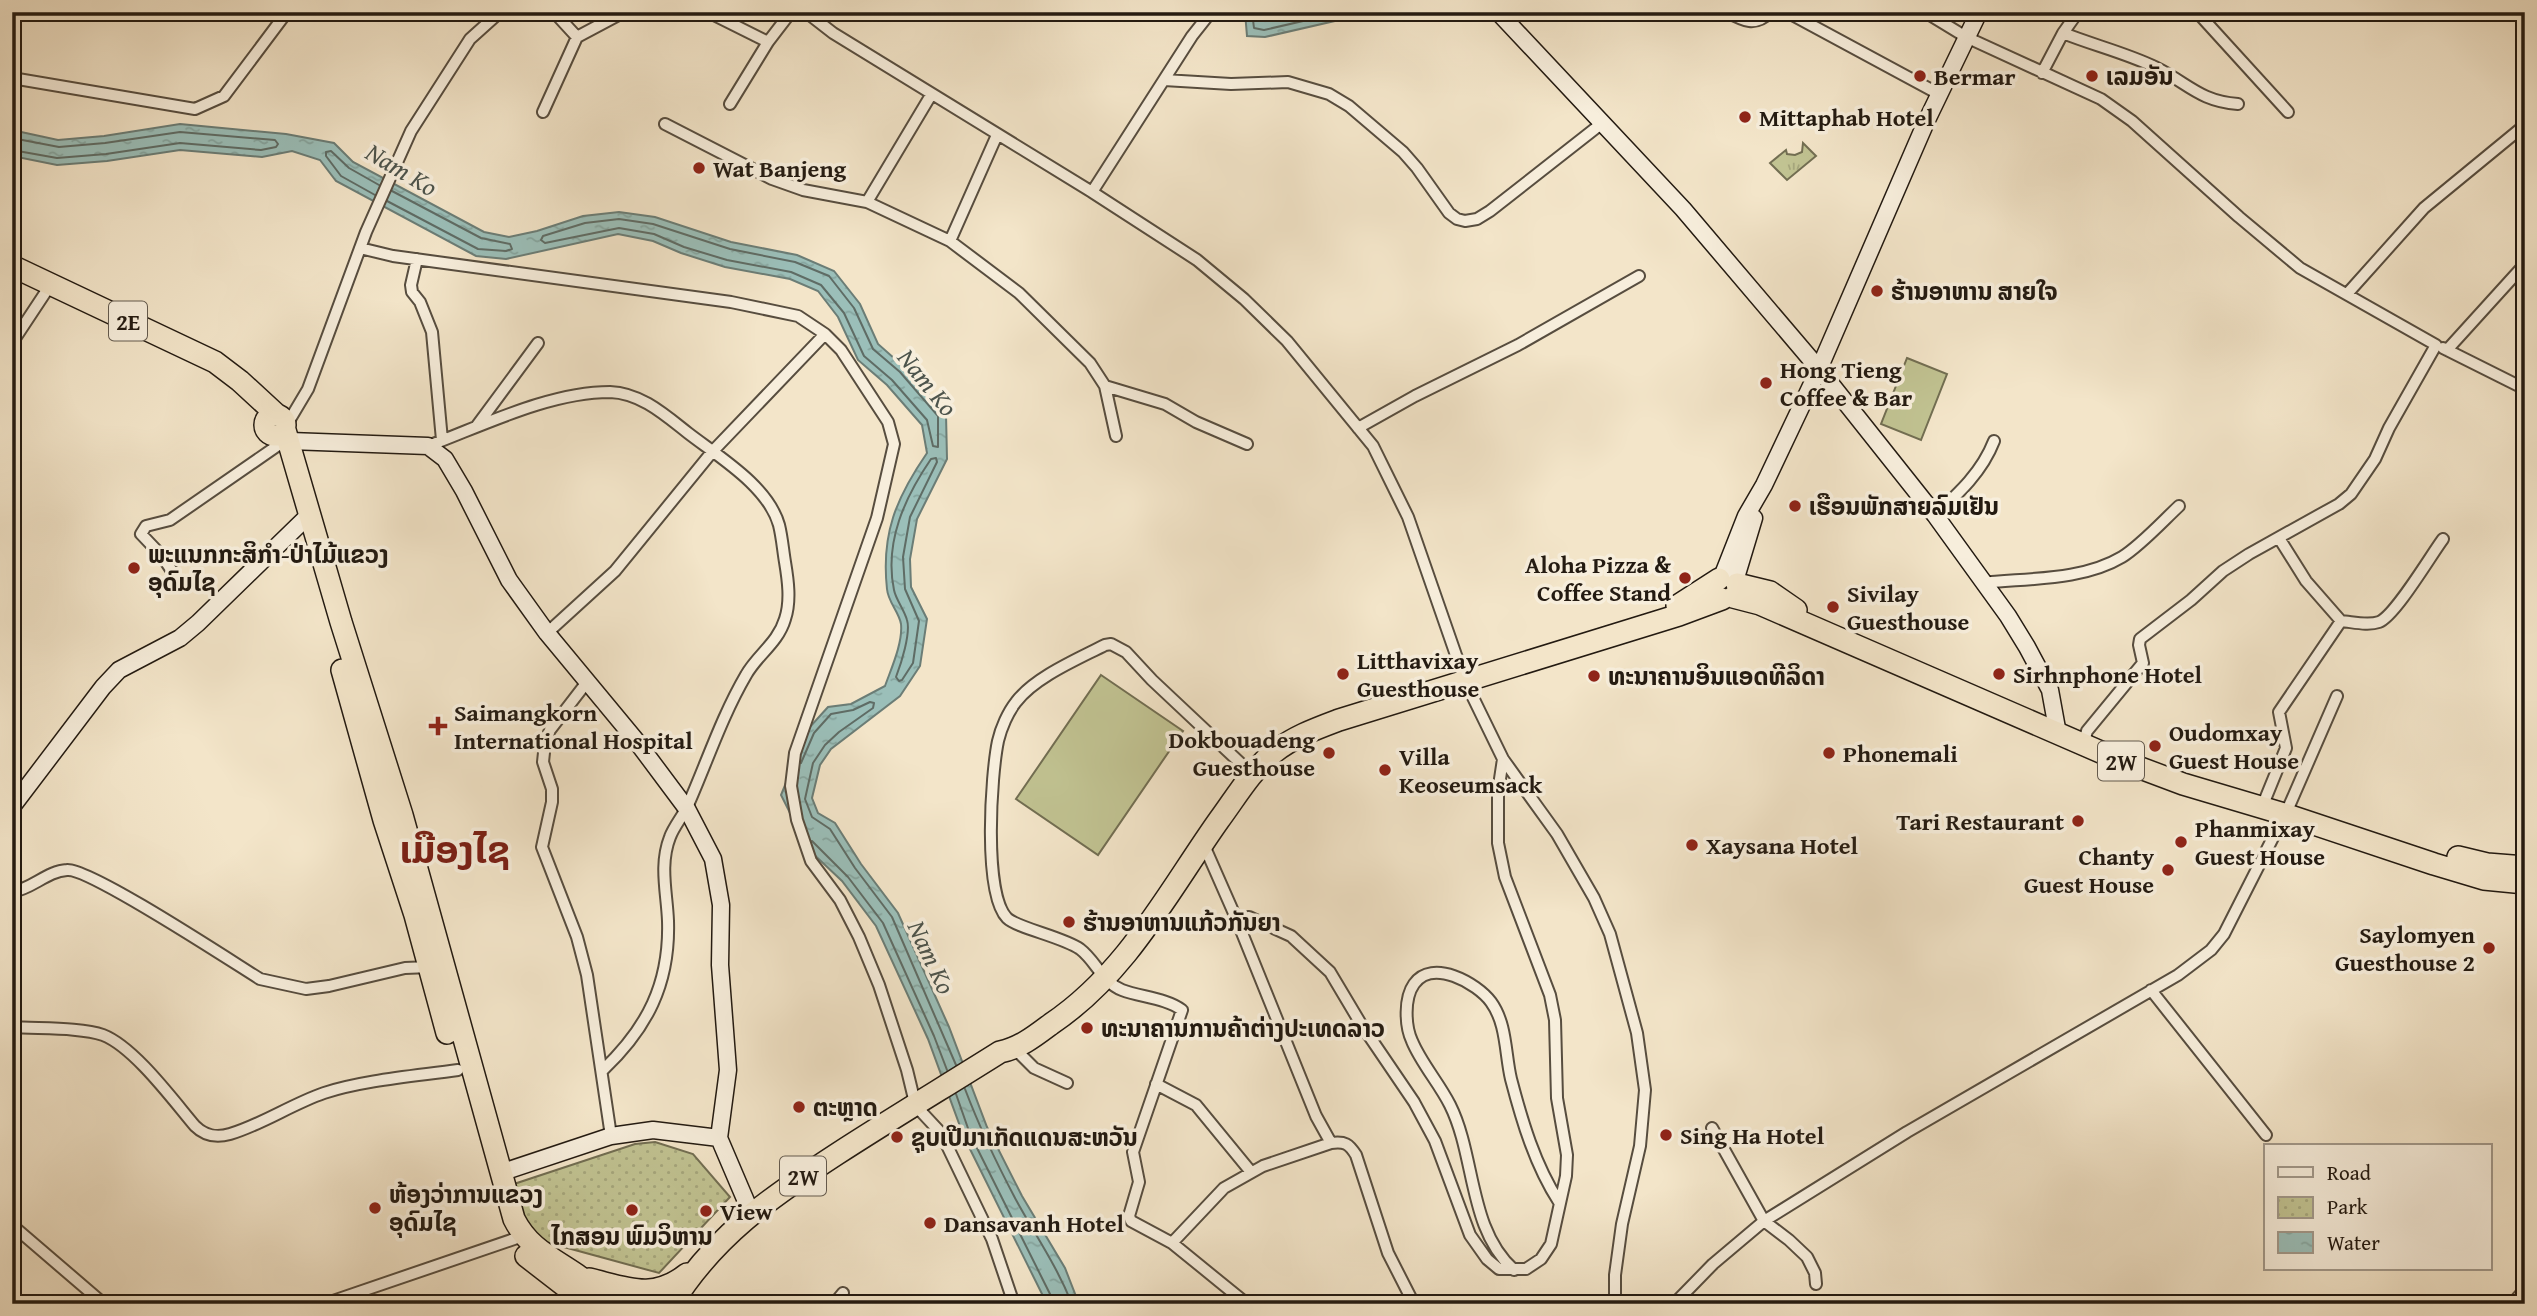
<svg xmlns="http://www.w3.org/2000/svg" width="2537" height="1316" viewBox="0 0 2537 1316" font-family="'Gentium Book Plus','Noto Sans Lao',serif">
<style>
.grass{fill:url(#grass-tufts);stroke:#726e52;stroke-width:2}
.park{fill:url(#park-dots);stroke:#726e52;stroke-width:2}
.garden{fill:#c1c392;stroke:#726e52;stroke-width:2}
.water{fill:url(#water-ripples);stroke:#6b7d76;stroke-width:2}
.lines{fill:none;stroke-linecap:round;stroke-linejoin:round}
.shore{stroke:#5f6c65;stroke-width:2}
.street-casing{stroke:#574d3f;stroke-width:14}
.secondary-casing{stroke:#231a11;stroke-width:19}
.highway-casing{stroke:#231a11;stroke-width:24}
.street{stroke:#f7eedc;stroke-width:10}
.secondary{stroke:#f7eedc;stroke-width:16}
.highway{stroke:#f3e5c9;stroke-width:21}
.poi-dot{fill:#8f2418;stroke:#f7eedc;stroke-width:2.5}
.labels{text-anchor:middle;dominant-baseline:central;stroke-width:7;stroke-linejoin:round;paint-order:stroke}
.shield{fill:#f7eedc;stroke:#635a4e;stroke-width:2}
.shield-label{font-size:23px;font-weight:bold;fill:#231a11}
.poi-label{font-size:24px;font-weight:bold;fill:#231a11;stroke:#f7eedc;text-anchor:start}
.water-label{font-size:26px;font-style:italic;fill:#4d544c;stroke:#f7eedc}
.town-label{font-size:38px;font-weight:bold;fill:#7a1f14;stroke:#f7eedc}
</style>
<defs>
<pattern id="grass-tufts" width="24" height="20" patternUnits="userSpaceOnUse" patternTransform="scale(1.75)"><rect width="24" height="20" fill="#c1c392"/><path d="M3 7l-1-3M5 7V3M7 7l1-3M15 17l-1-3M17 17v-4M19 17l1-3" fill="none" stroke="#a6a77d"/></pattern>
<pattern id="park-dots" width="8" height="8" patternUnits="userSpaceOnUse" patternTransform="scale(1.75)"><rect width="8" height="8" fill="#c1c392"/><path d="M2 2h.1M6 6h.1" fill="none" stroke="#a6a77d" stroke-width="1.8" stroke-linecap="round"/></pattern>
<pattern id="water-ripples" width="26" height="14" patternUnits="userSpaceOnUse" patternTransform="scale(1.75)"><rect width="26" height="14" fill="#9bbfb9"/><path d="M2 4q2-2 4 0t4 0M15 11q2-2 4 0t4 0" fill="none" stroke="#85a49e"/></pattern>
</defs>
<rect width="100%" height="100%" fill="#f3e5c9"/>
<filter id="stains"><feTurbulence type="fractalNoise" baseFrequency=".00286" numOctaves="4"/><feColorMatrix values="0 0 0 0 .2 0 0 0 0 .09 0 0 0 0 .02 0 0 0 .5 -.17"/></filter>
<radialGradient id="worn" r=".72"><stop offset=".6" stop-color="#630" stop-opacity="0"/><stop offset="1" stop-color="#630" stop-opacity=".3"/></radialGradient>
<path class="grass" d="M1803 143 1816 156 1787 180 1770 163 1786 150 1787 154 1795 155 1802 152Z"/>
<path class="park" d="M655 1142 693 1154 730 1197 659 1273 542 1241 522 1219 511 1185 635 1144Z"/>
<path class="garden" d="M1907 358 1947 374 1921 440 1881 424Z
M1101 675 1183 731 1098 855 1016 799Z"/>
<path class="water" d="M1245 12H1374L1265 37 1247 36Z
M180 124 286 134 334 143 353 162 484 232 509 237 537 231 583 216 619 212 655 217 731 242 797 255 834 271 860 304 878 344 904 367 946 414 947 459 917 519 910 559 911 587 927 619 920 666 900 696 831 749 820 765 812 798 818 813 835 823 861 864 898 913 949 1027 987 1127 1022 1196 1065 1268 1079 1304H1047L964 1137 928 1039 876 926 842 881 808 849 781 795 808 729 828 707 851 704 885 686C891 669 903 643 901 624 899 612 888 602 887 589 881 534 896 498 927 453L922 425 887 385 858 360 838 317 818 291 790 279 725 267 681 253 653 241 618 234 506 259 476 256 336 181 320 160 292 151 262 157 180 150 107 161 57 165 12 156V130L58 140 104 136Z"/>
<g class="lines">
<path class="shore" d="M1252 12 1254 28 1264 30 1342 12
M12 138 59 147 105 143 180 132 275 140 278 144 276 147 261 150 180 143 106 154 57 158 12 150
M375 195 341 176 326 156V152L331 151 349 168 379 185
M387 201 478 249 506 251 512 249 510 244 481 238 392 191
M619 219 653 224 730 249 795 262 829 276 854 308 873 349 900 372 938 416V447L933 446 927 420 892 380 864 356 844 313 821 285 791 272 727 260 684 247 654 234 619 228 545 243 541 240 543 236 585 223Z
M936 458 937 462 910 517 903 557 905 589 919 621 913 663 902 680 899 681 896 677C901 664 911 633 907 620 904 609 896 600 894 590 884 542 905 497 931 459Z
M801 763 814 733 831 714 853 710 870 702 874 703 873 708 839 732 825 745 813 763 805 799 812 817 830 829 855 868 892 917 956 1065
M812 841 848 877 883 923 934 1036 947 1070
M965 1089C979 1126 996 1162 1015 1198 1035 1235 1056 1264 1072 1304
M956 1094 970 1134 1052 1298 1053 1304"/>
<g class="street-casing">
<path id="street" d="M554 12 577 37
M708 12 768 42
M806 12 833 33 1092 192 1197 260 1244 299 1287 341 1373 446 1408 517 1465 681 1503 759 1557 834 1594 898 1610 934 1637 1033 1645 1090 1640 1146 1622 1224 1615 1275V1304
M1727 12C1743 21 1756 27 1770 12
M1787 12 1939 94
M1925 12 1966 37 2101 99 2132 121 2239 217 2300 268 2436 345 2389 428 2375 459 2351 494 2339 504 2249 554 2223 571 2191 600 2140 639 2139 645 2143 663 2087 731 2083 745
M2197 12 2288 112
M2063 33C2093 45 2126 53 2155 67 2188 83 2199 101 2238 104
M2042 73 2063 33 2078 12
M12 78 195 109 224 96 287 12
M1164 80 1231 84 1288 82 1329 94 1349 106 1403 152 1417 168 1449 213 1457 219 1465 221 1477 219 1490 211 1601 124
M730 104 768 42 791 12
M543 112 577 37 624 12
M665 124 772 179 803 190 867 202 950 241 1019 293 1090 363 1105 386 1116 436
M1092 192 1192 36 1211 12
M867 202 931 95
M950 241 997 135
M360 248 393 256 731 302 798 316 825 334 841 350 888 422 894 444 877 518 795 753 791 786 797 820 811 861 840 900 859 937 879 985 907 1070 915 1103
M417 259 411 285 412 292 420 302 432 332 442 440
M2347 294 2424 208 2525 125
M12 343 51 284
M2443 348 2525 389
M2447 350 2525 264
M1105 386 1165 404 1196 422 1247 444
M286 426 308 389 366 232 411 131 470 39 500 12
M476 427 538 343
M1358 428 1415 396 1518 345 1639 276
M428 446C484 425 550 392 610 392 641 393 665 415 688 433 719 457 768 486 779 525 782 537 783 550 785 562 788 580 791 601 785 619 778 643 757 655 746 675 722 716 707 762 688 805 683 816 674 826 670 837 659 865 667 893 668 921 670 984 647 1028 603 1070
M1935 515C1959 493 1982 472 1994 441
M2279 538 2306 581 2341 621C2353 622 2368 626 2379 622 2395 616 2431 555 2443 539
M172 571 162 556 141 534 146 526 170 520 277 446
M1982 583C2027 578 2082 581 2122 557 2140 546 2163 521 2179 506
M547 633 615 571 712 452 825 334
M587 682 550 730 545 743 543 762 552 789V802L542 847 577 937 587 975 611 1136
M2262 807 2286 748 2279 712 2341 621
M1203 843 1236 918 1316 1116 1331 1143
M12 892C32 889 47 871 67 870 90 868 231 961 260 979L306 989 329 986 405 968 430 967
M1236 918 1249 917 1291 936 1330 972 1361 1024 1414 1102 1435 1141 1470 1235 1487 1259 1499 1269H1526L1541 1259 1551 1244 1566 1176 1567 1155 1557 1098 1555 1020 1550 995 1505 877 1498 843V792L1503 759
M2151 990 2266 1135
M12 1027C37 1029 81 1027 103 1035 134 1047 173 1100 195 1126 205 1136 216 1138 230 1134 261 1125 292 1104 324 1093 364 1080 416 1076 458 1070
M1015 1049 1034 1068 1067 1083
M1156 1084 1196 1105 1251 1172
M914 1104 941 1133 992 1239 1014 1304
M1712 1128 1764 1221 1789 1240 1807 1257 1815 1273 1816 1284
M12 1225 104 1304
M1172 1243 1224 1188 1263 1166 1331 1143C1345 1141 1349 1144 1356 1155L1388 1253 1414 1304
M1514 1270C1468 1229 1476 1157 1450 1105 1439 1083 1421 1063 1412 1041 1405 1026 1404 998 1414 984 1432 958 1477 983 1491 1002 1507 1024 1505 1054 1511 1079 1522 1121 1535 1165 1559 1202
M324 1304 523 1236
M834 1304 843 1293
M1247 1304 1172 1243 1131 1221 1129 1216 1139 1182 1133 1152 1182 1010C1166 998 1140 997 1122 990 1102 982 1096 961 1080 949 1063 937 1017 928 1007 918 983 893 991 775 998 741 1001 728 1008 712 1016 702 1035 677 1078 659 1105 645L1111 644 1126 652 1152 680 1252 774
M1674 1304 1713 1264 1764 1221 1907 1132 2178 975 2211 950 2224 934 2290 804 2337 696
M2512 1304 2525 1289"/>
</g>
<g class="secondary-casing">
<path id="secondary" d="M1498 12 1683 209 1819 369 1935 515 2008 616 2027 647 2050 690 2058 734
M290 441 428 446 445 459 464 491 509 580 547 633 634 738 687 809 713 859 721 905 720 965 728 1070 719 1138
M1722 577 1746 516 1764 485 1819 369 1926 122 1979 12
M1735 581 1754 518
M12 807 103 687 119 670 180 638 198 623 310 514
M500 1173 611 1136 653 1130 719 1138 751 1213"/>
</g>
<g class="highway-casing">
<path id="highway" d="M12 266 215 362 240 381 277 415
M265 425a10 10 0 1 1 20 0a10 10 0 1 1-20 0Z
M285 430 341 622 402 815 514 1219C529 1249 553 1258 580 1277 592 1285 604 1295 616 1304
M1737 584 1770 592 1796 610
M1733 597 1760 604 2119 760 2183 784 2284 814 2434 864 2484 879 2525 883
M1677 606 1719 579
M342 670 384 820 415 915 447 1033
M2458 857 2487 864 2525 867
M526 1256 588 1304
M589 1279C627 1288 653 1301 687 1274
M672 1304C714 1236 771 1197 837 1154 891 1119 946 1086 1000 1052 1020 1048 1035 1036 1051 1024 1127 973 1168 892 1219 820 1236 797 1251 771 1273 753 1293 737 1315 729 1339 720L1679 615 1722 599"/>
</g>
<use href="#street" class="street"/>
<use href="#secondary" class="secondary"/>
<use href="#highway" class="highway"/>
</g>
<g class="poi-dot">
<circle cx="1920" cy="76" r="7"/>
<circle cx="2092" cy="76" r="7"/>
<circle cx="1745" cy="117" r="7"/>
<circle cx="699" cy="168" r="7"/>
<circle cx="1877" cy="291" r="7"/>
<circle cx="1766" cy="383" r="7"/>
<circle cx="1795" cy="506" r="7"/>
<circle cx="134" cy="568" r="7"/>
<circle cx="1685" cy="578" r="7"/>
<circle cx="1833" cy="607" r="7"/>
<circle cx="1343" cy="674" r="7"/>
<circle cx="1999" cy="674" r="7"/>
<circle cx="1594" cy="676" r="7"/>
<path d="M434.5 715.5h7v7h7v7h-7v7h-7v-7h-7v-7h7z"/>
<circle cx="2155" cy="746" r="7"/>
<circle cx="1329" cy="753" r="7"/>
<circle cx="1829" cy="753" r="7"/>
<circle cx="1385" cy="770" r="7"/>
<circle cx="2078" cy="821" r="7"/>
<circle cx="2181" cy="842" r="7"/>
<circle cx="1692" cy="845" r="7"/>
<circle cx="2168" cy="870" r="7"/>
<circle cx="1069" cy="922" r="7"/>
<circle cx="2489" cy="948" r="7"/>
<circle cx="1087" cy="1028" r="7"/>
<circle cx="799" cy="1107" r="7"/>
<circle cx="1666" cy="1135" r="7"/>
<circle cx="897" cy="1137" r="7"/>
<circle cx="375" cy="1208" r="7"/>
<circle cx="632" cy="1210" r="7"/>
<circle cx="706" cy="1211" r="7"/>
<circle cx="930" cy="1223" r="7"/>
</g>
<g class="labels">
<g class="shield">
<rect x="109" y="301.5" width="38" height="39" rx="5"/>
<rect x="2098" y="741.5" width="46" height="39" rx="5"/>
<rect x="780" y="1156.5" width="46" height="39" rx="5"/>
</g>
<g class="shield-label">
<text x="128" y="321">2E</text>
<text x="2121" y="761">2W</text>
<text x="803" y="1176">2W</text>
</g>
<g class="poi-label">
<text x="1934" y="76">Bermar</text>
<text x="2106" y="76">ເລມອັນ</text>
<text x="1759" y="117">Mittaphab Hotel</text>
<text x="713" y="168">Wat Banjeng</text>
<text x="1891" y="291">ຮ້ານອາຫານ ສາຍໃຈ</text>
<text x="1780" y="369">Hong Tieng<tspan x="1780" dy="28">Coffee &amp; Bar</tspan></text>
<text x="1809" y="506">ເຮືອນພັກສາຍລົມເຢັນ</text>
<text x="148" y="554">ພະແນກກະສິກຳ-ປ່າໄມ້ແຂວງ<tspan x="148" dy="28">ອຸດົມໄຊ</tspan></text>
<text x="1671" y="564" text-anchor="end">Aloha Pizza &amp;<tspan x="1671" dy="28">Coffee Stand</tspan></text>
<text x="1847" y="593">Sivilay<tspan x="1847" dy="28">Guesthouse</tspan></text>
<text x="1357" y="660">Litthavixay<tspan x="1357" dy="28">Guesthouse</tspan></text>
<text x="2013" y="674">Sirhnphone Hotel</text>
<text x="1608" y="676">ທະນາຄານອິນແອດທີລິດາ</text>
<text x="454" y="712">Saimangkorn<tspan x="454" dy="28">International Hospital</tspan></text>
<text x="2169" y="732">Oudomxay<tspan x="2169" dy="28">Guest House</tspan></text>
<text x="1315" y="739" text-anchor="end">Dokbouadeng<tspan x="1315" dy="28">Guesthouse</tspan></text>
<text x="1843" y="753">Phonemali</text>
<text x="1399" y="756">Villa<tspan x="1399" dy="28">Keoseumsack</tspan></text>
<text x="2064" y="821" text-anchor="end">Tari Restaurant</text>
<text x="2195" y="828">Phanmixay<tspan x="2195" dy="28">Guest House</tspan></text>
<text x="1706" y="845">Xaysana Hotel</text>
<text x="2154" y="856" text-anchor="end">Chanty<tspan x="2154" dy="28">Guest House</tspan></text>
<text x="1083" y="922">ຮ້ານອາຫານແກ້ວກັນຍາ</text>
<text x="2475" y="934" text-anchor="end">Saylomyen<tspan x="2475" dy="28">Guesthouse 2</tspan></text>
<text x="1101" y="1028">ທະນາຄານການຄ້າຕ່າງປະເທດລາວ</text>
<text x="813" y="1107">ຕະຫຼາດ</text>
<text x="1680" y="1135">Sing Ha Hotel</text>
<text x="911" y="1137">ຊຸບເປີມາເກັດແດນສະຫວັນ</text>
<text x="389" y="1194">ຫ້ອງວ່າການແຂວງ<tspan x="389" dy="28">ອຸດົມໄຊ</tspan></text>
<text x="720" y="1211">View</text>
<text x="944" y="1223">Dansavanh Hotel</text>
<text x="632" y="1236" text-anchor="middle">ໄກສອນ ພົມວິຫານ</text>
</g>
<g class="water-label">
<text transform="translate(402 169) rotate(31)">Nam Ko</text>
<text transform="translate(928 382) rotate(51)">Nam Ko</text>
<text transform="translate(932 957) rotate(65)">Nam Ko</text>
</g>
<g class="town-label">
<text x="455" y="849">ເມືອງໄຊ</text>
</g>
</g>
<rect width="2537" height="1316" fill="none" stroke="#f3e5c9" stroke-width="42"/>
<rect x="14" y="14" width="2509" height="1288" fill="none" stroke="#231a11" stroke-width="3.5"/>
<rect x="21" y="21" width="2495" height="1274" fill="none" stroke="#231a11" stroke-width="2"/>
<rect x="2264" y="1144" width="228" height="126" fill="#f7eedc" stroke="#a2998b" stroke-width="2"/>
<rect x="2278" y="1167" width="35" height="10" fill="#f7eedc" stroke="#a2998b" stroke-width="2"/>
<text x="2327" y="1180" font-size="21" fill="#231a11">Road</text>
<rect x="2278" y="1197" width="35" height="21" fill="url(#park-dots)" stroke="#a2998b" stroke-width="2"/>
<text x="2327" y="1214" font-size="21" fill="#231a11">Park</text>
<rect x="2278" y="1232" width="35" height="21" fill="url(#water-ripples)" stroke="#a2998b" stroke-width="2"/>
<text x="2327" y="1250" font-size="21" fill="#231a11">Water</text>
<rect width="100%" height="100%" filter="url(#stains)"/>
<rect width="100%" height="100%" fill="url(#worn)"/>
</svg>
